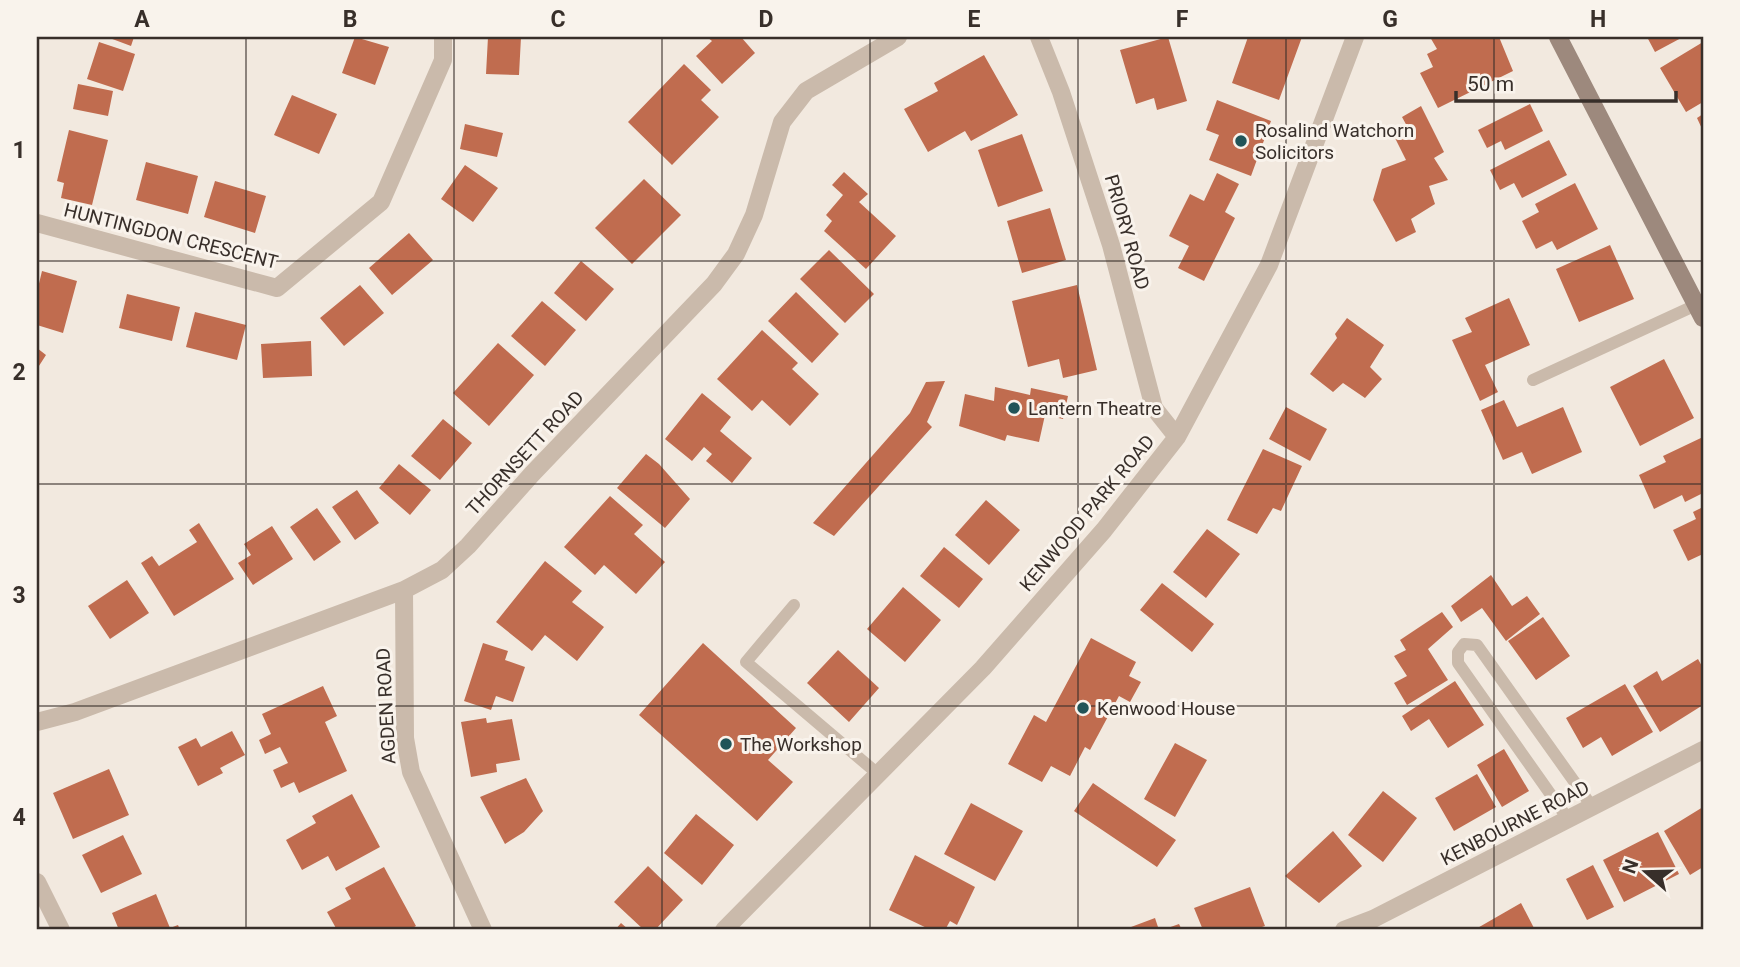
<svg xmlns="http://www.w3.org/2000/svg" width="1740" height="967" viewBox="0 0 1740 967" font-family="Roboto,sans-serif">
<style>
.building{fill:#c06c4f}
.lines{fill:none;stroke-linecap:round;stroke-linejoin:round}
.lane{stroke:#cabaab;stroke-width:12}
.street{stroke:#cabaab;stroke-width:18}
.secondary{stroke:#9d897d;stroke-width:18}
.grid{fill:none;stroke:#382f2a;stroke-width:2;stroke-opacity:0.55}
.poi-dot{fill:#215458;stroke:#f9f3ec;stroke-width:2.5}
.labels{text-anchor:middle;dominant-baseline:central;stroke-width:6;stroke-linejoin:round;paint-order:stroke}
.poi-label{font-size:19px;fill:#382f2a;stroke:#f9f3ec;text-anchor:start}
.street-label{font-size:19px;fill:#382f2a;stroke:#f9f3ec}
.neatline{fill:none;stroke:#382f2a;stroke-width:2.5}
.grid-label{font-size:23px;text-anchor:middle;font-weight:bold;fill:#382f2a}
</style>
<rect width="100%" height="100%" fill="#f2e9df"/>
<path class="building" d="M107 37H134L131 46Z
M355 37 389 47 375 85 342 73Z
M488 37H521L519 75 486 74Z
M707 37H741L755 53 722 84 696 56 712 41Z
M1168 37 1187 101 1157 110 1154 98 1136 104 1120 50Z
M1248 37H1302L1279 100 1232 83Z
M1430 37H1499L1513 71 1438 108 1420 73 1433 67 1427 54 1437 49Z
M1647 37H1683L1655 52Z
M99 42 135 54 123 91 87 79Z
M1703 42V102L1686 112 1660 68Z
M984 55 1018 115 971 141 965 131 928 152 904 109 938 91 934 83Z
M684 64 711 90 701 100 719 117 672 165 628 122Z
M78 84 113 91 108 116 73 109Z
M292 95 337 114 319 154 274 135Z
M1217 100 1271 121 1251 176 1209 160 1219 135 1206 130Z
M1530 104 1543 131 1505 150 1501 141 1487 148 1478 130Z
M1421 106 1444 152 1434 158 1448 180 1429 186 1435 204 1411 219 1416 232 1396 242 1373 200 1382 169 1406 160 1394 136 1408 128 1402 117Z
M1703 114V131L1697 118Z
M465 124 503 133 497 157 460 149Z
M69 130 108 140 92 205 61 198 64 183 57 181Z
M1022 134 1043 191 998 207 978 150Z
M1549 140 1567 175 1522 198 1514 183 1500 190 1490 170Z
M146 162 198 176 188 214 136 200Z
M465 165 498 188 473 222 441 199Z
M844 172 868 194 859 202 896 236 866 269 824 231 832 221 826 215 843 195 832 185Z
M1217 173 1239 184 1225 212 1235 218 1204 281 1178 268 1189 246 1169 236 1190 194 1204 201Z
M644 179 681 215 632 264 595 228Z
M215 181 266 196 255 233 204 217Z
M1575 183 1598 229 1557 250 1552 241 1536 249 1522 221 1539 212 1535 204Z
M1050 208 1066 260 1022 273 1007 221Z
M409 233 433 260 392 295 369 268Z
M1610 245 1634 299 1579 322 1556 269Z
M829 250 874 294 845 323 800 279Z
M581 261 614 289 586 321 554 293Z
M42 271 77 281 63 333 37 325V292Z
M360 285 384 313 344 346 320 318Z
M1077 285 1097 370 1063 378 1059 359 1028 367 1012 301Z
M796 292 839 334 812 363 768 321Z
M127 294 180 307 172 341 119 328Z
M1509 298 1530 345 1485 365 1498 392 1480 401 1452 340 1472 332 1465 318Z
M542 301 576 330 545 366 511 336Z
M195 312 246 325 237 360 186 347Z
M1347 318 1384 345 1370 367 1382 379 1365 398 1343 383 1333 392 1310 374 1337 338 1335 334Z
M762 330 798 363 792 369 819 394 790 426 762 400 752 411 717 379Z
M311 341 312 376 263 378 261 344Z
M498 343 534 375 489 426 453 393Z
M37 348 46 355 37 369Z
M1664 359 1694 418 1640 446 1610 387Z
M945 381 927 422 932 427 834 536 813 523 910 413 926 382Z
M995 387 1030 395 1031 388 1068 396 1063 419 1045 415 1039 442 1007 435 1005 441 959 426 965 394 994 401Z
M702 393 731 417 720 431 752 458 732 483 706 461 712 454 704 447 692 461 665 439Z
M1504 400 1517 427 1563 407 1582 452 1532 474 1522 452 1503 460 1481 410Z
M1286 407 1327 429 1310 461 1269 439Z
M443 419 472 443 440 480 411 456Z
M1703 437V493L1685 502 1682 495 1654 509 1639 475 1666 462 1663 456Z
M1263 449 1302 466 1281 511 1273 508 1257 534 1227 520Z
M646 454 659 464 690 499 665 528 617 488Z
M399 464 431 490 410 515 379 488Z
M357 490 379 523 355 540 332 507Z
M610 496 643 525 634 534 665 562 636 594 604 565 595 575 564 547Z
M986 500 1020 530 989 565 955 535Z
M1703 507V554L1688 561 1673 530 1696 519 1693 512Z
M317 508 341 542 314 561 290 527Z
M199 523 234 579 174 616 141 563 152 556 159 566 197 542 189 530Z
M272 526 293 559 253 585 238 563 251 555 244 544Z
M1207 529 1240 554 1206 598 1173 572Z
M944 547 983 579 959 608 920 576Z
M545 561 582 591 572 602 604 627 577 661 545 635 532 651 496 622Z
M1491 575 1512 606 1527 596 1540 614 1506 641 1482 608 1461 622 1451 606Z
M127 580 149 613 110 639 88 606Z
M1162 583 1214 624 1192 652 1140 610Z
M903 587 941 620 905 662 867 629Z
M1442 612 1453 627 1428 649 1448 680 1407 705 1394 683 1407 676 1394 656 1406 650 1400 640Z
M1543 617 1570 656 1536 680 1508 641Z
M1091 638 1136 662 1129 676 1141 682 1130 702 1119 696 1090 750 1085 747 1070 776 1051 766 1042 782 1008 764 1034 715 1046 722Z
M483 643 508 651 505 660 525 667 513 702 496 696 491 710 464 701Z
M703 643 796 728 768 760 793 782 757 821 639 715Z
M838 650 879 688 849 722 807 683Z
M1698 659 1703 668V705L1660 732 1633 686 1657 671 1662 681Z
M1455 681 1484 725 1448 748 1429 719 1411 731 1402 716Z
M1625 684 1653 732 1612 756 1601 737 1583 748 1566 718Z
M323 686 337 716 325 722 347 771 299 793 294 782 281 788 273 770 288 763 280 747 265 754 259 740 271 734 262 714Z
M486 718 487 723 512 719 520 760 496 764 497 772 471 777 461 722Z
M232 731 245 755 220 768 223 773 198 786 178 747 196 738 201 747Z
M1175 743 1207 760 1175 817 1144 799Z
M1504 749 1529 791 1502 807 1477 765Z
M109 769 129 815 73 839 53 793Z
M1477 774 1496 807 1454 831 1435 798Z
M526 778 543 811 524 832 505 844 480 797Z
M1093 783 1176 840 1157 867 1074 811Z
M1383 791 1417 818 1383 862 1348 835Z
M352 794 380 847 336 871 328 856 302 870 286 840 316 823 312 816Z
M971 803 1023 831 995 881 944 854Z
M1703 807V867L1690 875 1664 831Z
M696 814 734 845 702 885 664 853Z
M1333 831 1362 866 1319 903 1285 876Z
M1658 832 1679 874 1624 902 1603 860Z
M123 835 142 874 101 893 82 855Z
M915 855 975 887 957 925 950 921 945 930H931L889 910Z
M1593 865 1614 907 1587 920 1566 879Z
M648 866 683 900 655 930H644L614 902Z
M384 867 416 926 409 930H337L327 912 351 899 345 888Z
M1250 887 1265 926 1253 930H1203L1194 908Z
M156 894 170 928 178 925 180 930H119L112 913Z
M1521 903 1535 930H1474Z
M1155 918 1159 930H1123Z
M621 923 629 930H615Z
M1179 924 1182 930H1162Z"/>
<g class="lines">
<path class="lane" d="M1533 380 1696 305
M794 605 746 662 878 774
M1568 819 1458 663V652L1464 644 1477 645 1593 808"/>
<path class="street" d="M1039 37 1061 92 1111 245 1154 408 1177 437
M37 223 277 288 381 202 443 60V37
M404 590 405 738 411 772 483 930
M37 722 75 712 404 590 442 570 468 546 532 474 714 284 736 254 754 215 782 122 806 91 898 37
M37 882 61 930
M724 930 983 668 1104 530 1177 437 1269 265 1355 37
M1344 930 1373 919 1703 750"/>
<path class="secondary" d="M1558 37 1703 318"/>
</g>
<path class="grid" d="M246 37V930M454 37V930M662 37V930M870 37V930M1078 37V930M1286 37V930M1494 37V930M37 261H1703M37 484H1703M37 706H1703"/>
<g class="poi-dot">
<circle cx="1241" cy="141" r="7"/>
<circle cx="1014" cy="408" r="7"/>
<circle cx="1083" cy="708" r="7"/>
<circle cx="726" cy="744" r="7"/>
</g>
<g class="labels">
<g class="poi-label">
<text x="1255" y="130">Rosalind Watchorn<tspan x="1255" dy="22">Solicitors</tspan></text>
<text x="1028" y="408">Lantern Theatre</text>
<text x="1097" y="708">Kenwood House</text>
<text x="740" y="744">The Workshop</text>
</g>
<g class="street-label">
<text transform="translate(1127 232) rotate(74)">PRIORY ROAD</text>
<text transform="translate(171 236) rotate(14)">HUNTINGDON CRESCENT</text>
<text transform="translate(525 453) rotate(-47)">THORNSETT ROAD</text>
<text transform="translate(1087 513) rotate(-50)">KENWOOD PARK ROAD</text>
<text transform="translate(386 706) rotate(-93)">AGDEN ROAD</text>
<text transform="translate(1515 823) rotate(-27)">KENBOURNE ROAD</text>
</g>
</g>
<rect width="1740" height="967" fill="none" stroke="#f9f3ec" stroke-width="77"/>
<g transform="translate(1646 872) rotate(290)" stroke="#f9f3ec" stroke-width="5" paint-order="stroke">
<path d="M0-5L12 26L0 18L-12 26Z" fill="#382f2a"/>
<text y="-10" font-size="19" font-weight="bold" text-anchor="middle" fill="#382f2a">N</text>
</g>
<path d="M1456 91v10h220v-10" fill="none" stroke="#382f2a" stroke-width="3.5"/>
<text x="1467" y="91" font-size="21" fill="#382f2a" stroke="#f9f3ec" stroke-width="5" paint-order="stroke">50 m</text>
<rect x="38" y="38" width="1664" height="890" class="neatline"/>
<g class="grid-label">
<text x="142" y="27">A</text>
<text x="350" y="27">B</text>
<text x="558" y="27">C</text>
<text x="766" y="27">D</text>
<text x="974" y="27">E</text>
<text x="1182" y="27">F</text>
<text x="1390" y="27">G</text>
<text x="1598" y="27">H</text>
<text x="19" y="158">1</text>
<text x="19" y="380">2</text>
<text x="19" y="603">3</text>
<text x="19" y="825">4</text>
</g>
</svg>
